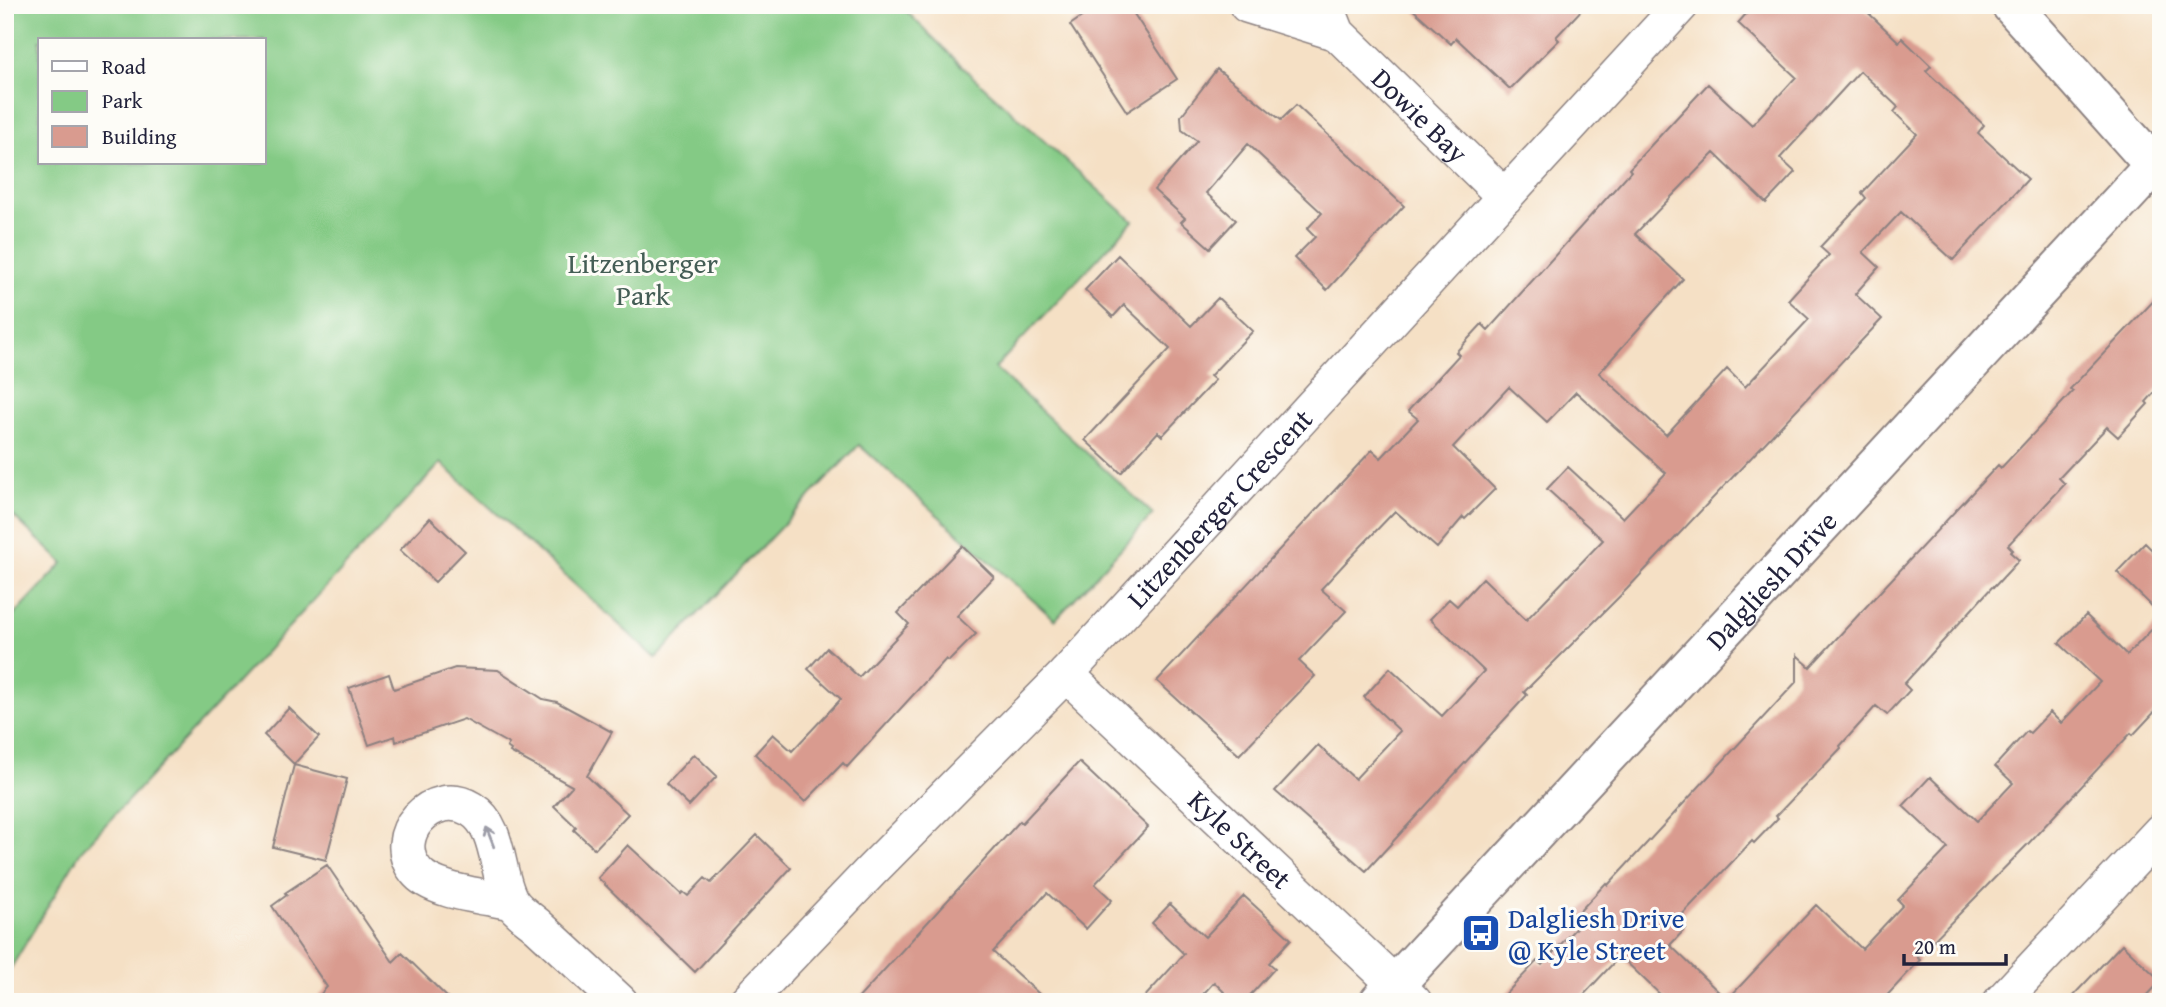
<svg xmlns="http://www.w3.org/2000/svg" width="2166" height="1007" viewBox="0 0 2166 1007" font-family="'Gentium Book Plus',serif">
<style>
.green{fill:#84ca85;stroke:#537660;stroke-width:2;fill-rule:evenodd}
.building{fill:#d99b8f;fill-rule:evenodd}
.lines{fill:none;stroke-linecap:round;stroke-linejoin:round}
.street-casing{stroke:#8c8180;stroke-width:38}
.secondary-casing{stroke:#8c8180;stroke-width:42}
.street{stroke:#fff;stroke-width:35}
.secondary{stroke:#fff;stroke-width:38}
.oneway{stroke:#9c9ca7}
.labels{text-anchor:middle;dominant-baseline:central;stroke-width:6;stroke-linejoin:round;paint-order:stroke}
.street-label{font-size:28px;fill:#22223b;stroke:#fdfcf7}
.park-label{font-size:28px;fill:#445d55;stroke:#fdfcf7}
.transit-label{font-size:28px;fill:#164399;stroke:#fdfcf7;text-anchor:start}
</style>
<rect width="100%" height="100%" fill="#fdfcf7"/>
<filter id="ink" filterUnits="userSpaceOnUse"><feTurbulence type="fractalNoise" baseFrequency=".0143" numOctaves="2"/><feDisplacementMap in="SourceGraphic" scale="14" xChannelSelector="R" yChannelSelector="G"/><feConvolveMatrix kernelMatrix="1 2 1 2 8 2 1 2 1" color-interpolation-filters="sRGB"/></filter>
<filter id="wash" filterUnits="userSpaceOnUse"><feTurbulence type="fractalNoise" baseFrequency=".00686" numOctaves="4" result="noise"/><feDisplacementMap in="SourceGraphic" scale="28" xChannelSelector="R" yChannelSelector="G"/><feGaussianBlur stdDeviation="1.57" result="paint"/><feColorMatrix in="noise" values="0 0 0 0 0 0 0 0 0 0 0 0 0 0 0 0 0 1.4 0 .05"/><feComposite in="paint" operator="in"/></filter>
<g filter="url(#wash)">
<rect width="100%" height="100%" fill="#f5e0c5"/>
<path class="green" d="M5 5H900L972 76 1133 221 995 368 1153 514 1055 620 859 445 656 658 441 463 81 851 5 978V625L63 563 5 508V58L10 53 5 47ZM40 40H264V163H40Z"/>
<g id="blocks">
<path class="building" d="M1099 5H1128L1177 79 1127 112 1070 25Z
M1408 5H1586L1556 37 1559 40 1510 89 1456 38 1451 44Z
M1754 5H1860L1899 42 1902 38 1931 66 1926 71 1984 125 1978 133 2028 179 1953 260 1901 212 1863 252 1879 267 1855 294 1882 319 1627 589 1524 692 1527 695 1366 871 1275 791 1318 745 1355 779 1400 731 1364 697 1390 668 1442 716 1484 671 1430 619 1449 599 1457 606 1483 578 1526 620 1603 540 1547 489 1568 467 1623 518 1666 473 1576 392 1547 422 1509 387 1453 447 1495 489 1465 519 1463 517 1437 548 1395 511 1347 561 1321 589 1346 611 1299 661 1315 676 1239 755 1157 681 1372 450 1381 458 1418 419 1408 411 1459 355 1456 352 1482 324 1488 330 1631 171 1629 169 1708 84 1752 125 1796 77 1738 23ZM1860 71 1898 107 1894 112 1917 134 1862 193 1866 198 1820 247 1829 255 1788 300 1809 319 1745 387 1727 369 1666 435 1599 373 1683 279 1635 234 1714 153 1766 203 1795 172 1780 158Z
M1217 69 1281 120 1296 105 1404 206 1327 290 1294 258 1315 237 1307 229 1322 213 1248 144 1206 193 1236 220 1210 248 1181 222 1185 218 1154 190 1197 141 1182 130 1181 116Z
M1118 255 1191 326 1218 298 1253 331 1210 376 1215 380 1162 436 1158 432 1121 473 1085 440 1170 349 1124 305 1113 317 1085 290Z
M2161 293V385L2146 402 2148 404 2118 437 2107 427 2061 476 2059 478 2065 484 2008 545 2013 550 2010 552 2019 560 1994 587 1993 586 1904 684 1910 690 1887 715 1876 706 1840 746 1841 748 1776 816 1778 818 1754 843 1752 841 1677 920 1686 928 1670 945 1727 1000 1816 905 1862 949 1903 905 1898 900 1948 848 1903 806 1930 777 1977 821 2013 783 1995 766 2027 731 2030 733 2050 712 2061 723 2100 682 2059 643 2086 615 2127 655 2161 620V705L2133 735 2131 733 2027 845 1917 957 1920 960 1881 1002H1668L1620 956 1577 1002H1498L1537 961 1542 965 1583 920 1577 914 1606 883 1608 885 1797 681V655L1810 667 1998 465 2001 468 2050 416 2073 391 2070 389Z
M430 518 465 551 435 582 400 550Z
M2145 543 2161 559V615L2117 572Z
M962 546 994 577 957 616 976 634 949 661 946 659 847 767 843 763 805 802 755 754 773 734 792 751 841 699 808 669 827 648 859 677 909 624 898 613Z
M455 668 498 670 543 699 557 702 612 732 587 776 628 814 595 849 574 830 576 827 554 806 572 786 510 752 511 750 507 747 509 744 464 719 396 742 395 736 369 745 349 688 389 674 394 689Z
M289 708 319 737 294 764 264 735Z
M694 754 717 776 689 806 666 784Z
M1079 762 1148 827 1095 884 1112 900 1086 929 1047 893 993 952 1048 1002H855L1020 821 1022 823Z
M294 765 347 779 326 860 273 847Z
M757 835 791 868 695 972 598 878 628 845 681 894 683 892 688 896 705 878 711 883Z
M327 865 393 962 402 953 452 1002H314L327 987 272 906 287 895 285 893Z
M1244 896 1291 939 1269 963 1275 968 1244 1002H1234L1214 982 1196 1002H1140L1184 954 1152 923 1170 904 1205 937Z
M2122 944 2161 981 2141 1002H2067Z"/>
</g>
</g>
<g filter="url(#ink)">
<use href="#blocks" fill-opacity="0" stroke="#8c8180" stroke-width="2"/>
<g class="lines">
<g class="street-casing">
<g id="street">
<path d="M1247 5 1337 33"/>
<path id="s1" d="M1326 5 1337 33 1505 197"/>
<path id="s2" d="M1066 674 1414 1002"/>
<path d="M511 902C485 896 432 892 416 871 387 836 433 786 471 809 501 827 495 873 511 901 516 910 530 919 538 926 565 951 593 977 620 1002"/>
<path id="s3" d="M746 1002 870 872 1066 674 1681 5"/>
<path d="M2001 1002 2161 831"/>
</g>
</g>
<g class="secondary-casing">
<g id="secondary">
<path d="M2011 5 2161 173"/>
<path id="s4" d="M1379 1002 2161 158"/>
</g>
</g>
<use href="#street" class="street"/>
<use href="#secondary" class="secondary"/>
</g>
<defs><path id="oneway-shaft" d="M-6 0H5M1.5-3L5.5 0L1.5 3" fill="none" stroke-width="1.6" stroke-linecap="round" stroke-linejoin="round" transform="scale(1.75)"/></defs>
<use class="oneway" href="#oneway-shaft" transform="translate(490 837) rotate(-111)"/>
</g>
<defs>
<g id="bus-square" transform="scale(2.0125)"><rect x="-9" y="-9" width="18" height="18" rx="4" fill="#1a4fb4" stroke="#fdfcf7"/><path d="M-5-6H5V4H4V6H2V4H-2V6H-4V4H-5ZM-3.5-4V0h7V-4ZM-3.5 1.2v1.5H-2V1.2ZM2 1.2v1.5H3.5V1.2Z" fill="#fff"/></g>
</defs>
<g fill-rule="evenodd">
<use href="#bus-square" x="1481" y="933"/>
</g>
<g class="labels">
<g class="street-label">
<text stroke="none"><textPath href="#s1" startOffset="147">Dowie Bay</textPath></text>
<text stroke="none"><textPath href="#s3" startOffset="684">Litzenberger Crescent</textPath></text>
<text stroke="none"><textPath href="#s4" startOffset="576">Dalgliesh Drive</textPath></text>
<text stroke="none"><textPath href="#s2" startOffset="240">Kyle Street</textPath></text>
</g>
<g class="park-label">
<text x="643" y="262">Litzenberger<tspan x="643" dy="32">Park</tspan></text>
</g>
<g class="transit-label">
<text x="1508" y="917">Dalgliesh Drive<tspan x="1508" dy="32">@ Kyle Street</tspan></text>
</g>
</g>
<rect width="2166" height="1007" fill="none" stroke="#fdfcf7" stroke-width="28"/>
<rect x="38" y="38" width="228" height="126" fill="#fdfcf7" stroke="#a5a5ac" stroke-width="2"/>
<rect x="52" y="61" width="35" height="10" fill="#ffffff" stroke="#a5a5ac" stroke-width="2"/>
<text x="102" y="74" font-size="21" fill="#22223b">Road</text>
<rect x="52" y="91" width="35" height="21" fill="#84ca85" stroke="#a5a5ac" stroke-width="2"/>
<text x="102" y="108" font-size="21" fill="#22223b">Park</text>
<rect x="52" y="126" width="35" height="21" fill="#d99b8f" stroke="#a5a5ac" stroke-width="2"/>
<text x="102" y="144" font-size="21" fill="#22223b">Building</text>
<path d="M1904 954v10h102v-10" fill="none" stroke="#22223b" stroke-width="3.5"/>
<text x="1914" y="954" font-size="21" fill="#22223b" stroke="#fdfcf7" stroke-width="5" paint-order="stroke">20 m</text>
</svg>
